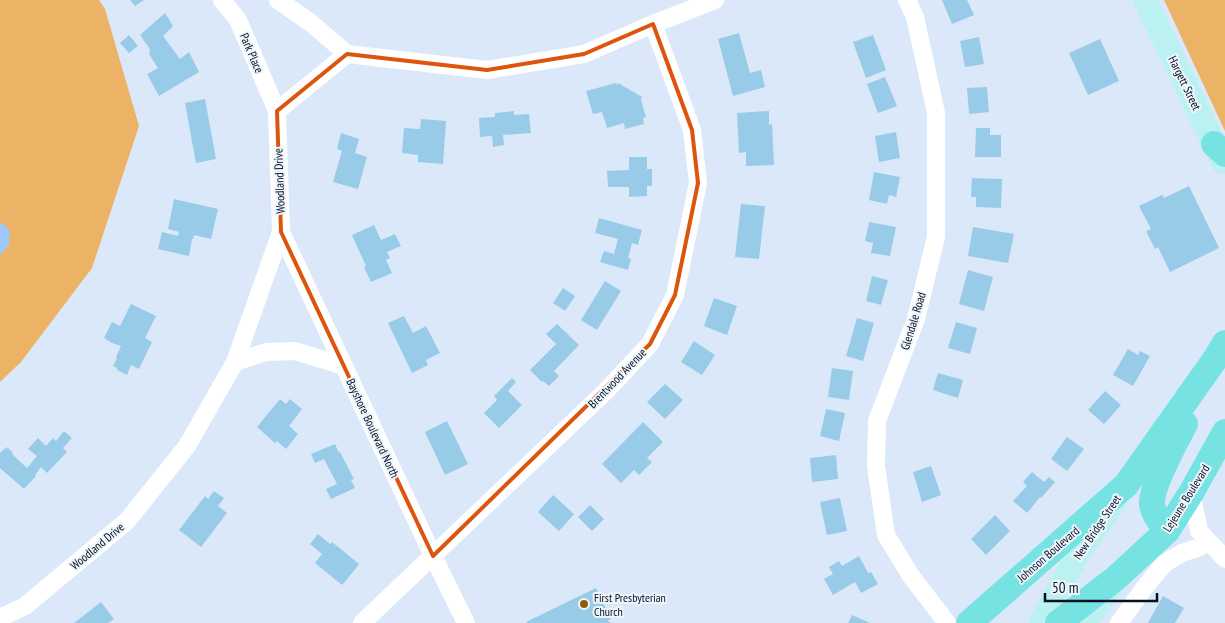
<svg xmlns="http://www.w3.org/2000/svg" width="1225" height="623" viewBox="0 0 1225 623" font-family="'PT Sans Narrow',sans-serif">
<style>
.green{fill:#ecb366}
.water{fill:#9fc9fb}
.building{fill:#98cbe7}
.lines{fill:none;stroke-linecap:round;stroke-linejoin:round}
.minor{stroke:#fff;stroke-width:18}
.secondary{stroke:#bbf1f0;stroke-width:24}
.primary{stroke:#76e3e2;stroke-width:26}
.marked{fill:none;stroke:#dd550d;stroke-width:4;stroke-linejoin:round}
.poi-dot{fill:#8f5e09;stroke:#eef5fd;stroke-width:2}
.labels{text-anchor:middle;dominant-baseline:central;stroke-width:4;stroke-linejoin:round;paint-order:stroke}
.street-label{font-size:12px;fill:#06111f;stroke:#eef5fd}
.poi-label{font-size:12px;fill:#06111f;stroke:#eef5fd;text-anchor:start}
</style>
<rect width="100%" height="100%" fill="#dbe8f9"/>
<path class="green" d="M0 0H99L105 9 139 126 92 268 21 362 0 382Z
M1164 0H1225V131Z"/>
<path class="water" d="M0 222 9 229C10 242 11 245 0 255Z"/>
<path class="building" d="M130 0H144L135 6Z
M942 0H967L974 15 952 24Z
M165 13 173 26 163 36 180 59 189 52 199 72 159 96 147 74 158 68 149 54 150 49 140 35Z
M739 33 750 73 761 70 765 87 733 96 718 39Z
M129 35 138 46 129 53 120 43Z
M873 35 886 70 866 78 853 42Z
M979 37 984 64 965 67 960 41Z
M1100 39 1119 81 1088 95 1069 53Z
M885 77 897 106 878 113 867 84Z
M616 83 617 85 618 83 642 97 641 100 646 117 643 118 644 124 625 129 624 123 607 128 602 112 593 114 586 91Z
M987 87 989 112 969 114 967 88Z
M205 99 216 159 196 163 185 103Z
M514 111V115L529 114 531 133 503 135 504 145 493 147 492 136 480 137 479 118 495 117V113Z
M769 111V125L772 124 774 165 746 166V152L739 153 737 113Z
M421 119 446 121 443 164 418 162V155L402 153 404 128 420 129Z
M976 128H990V135H1001V157H975Z
M896 132 900 158 879 162 875 136Z
M341 133 359 139 355 153 367 157 358 189 333 182 342 151 337 149Z
M629 157H647V169H652V186H647V196L629 197V187H608L607 171 629 170Z
M874 172 900 177 896 197 889 195 887 204 869 200Z
M972 178 1002 179 1001 208 976 207V197H971Z
M1189 186 1219 248 1170 272 1158 247 1155 249 1146 231 1151 229 1139 206 1162 195 1164 198Z
M174 199 218 209 211 239 194 235 193 239H192L189 256 158 249 162 232 178 236 179 232 168 229Z
M741 204 765 206 759 259 735 257Z
M599 218 642 230 638 245 632 243 628 258 631 259 628 270 600 262 604 251 614 254 618 239 595 233Z
M869 222 896 227 890 256 871 253 873 243 865 241Z
M374 225 381 240 395 234 401 246 387 252 390 258 386 260 392 273 371 282 364 267 366 266 352 235Z
M973 227 1014 234 1008 263 968 256Z
M968 270 993 277 984 311 959 304Z
M872 276 888 280 881 305 866 301Z
M605 281 621 291 597 330 581 320Z
M563 288 575 296 565 311 553 303Z
M714 298 737 306 727 335 704 326Z
M131 304 156 316 145 338 152 342 139 369 131 365 127 375 117 370V368L113 366 117 358 116 357 121 346 112 343 104 338 112 322 120 326Z
M404 316 413 333 426 326 440 353 426 360 428 365 412 373 388 323Z
M857 318 874 323 863 361 846 356Z
M956 322 977 328 970 354 948 348Z
M557 324 579 345 554 371 559 376 549 386 543 381 542 382 530 370 556 344 546 334Z
M694 341 715 355 702 375 681 362Z
M1128 349 1138 355 1140 351 1150 356 1133 386 1113 375Z
M832 368 853 371 849 400 828 397Z
M938 373 963 380 958 398 933 390Z
M512 378 516 382 508 391 522 405 499 428 484 413 497 400 494 396Z
M665 384 683 400 665 419 647 402Z
M1105 391 1121 405 1104 424 1088 410Z
M280 399 286 404 290 399 302 409 289 426 298 434 286 449 277 441 275 443 257 427Z
M826 409 845 413 839 441 820 436Z
M447 421 468 464 445 475 425 432Z
M643 422 663 442 647 458 652 462 639 475 634 470 621 483 602 464Z
M64 431 72 438 63 448 67 452 47 473 41 467 35 475 36 476 24 489 0 468V453L5 448 6 449 7 447 13 453 12 454 27 468 37 456 28 449 38 438 46 446 53 438 56 441Z
M1067 437 1084 449 1067 471 1051 459Z
M335 444 339 453 340 452 354 479 351 480 355 488 331 499 326 489 337 484 324 459 315 463 311 454Z
M836 455 838 479 812 482 810 458Z
M931 466 941 495 922 502 913 472Z
M1032 472 1044 482 1049 477 1055 482 1041 498 1040 497 1027 513 1013 501 1027 486 1023 482Z
M214 491 224 498 218 506 227 513 201 547 179 530 205 496 208 499Z
M553 495 574 514 559 531 538 512Z
M840 498 847 531 827 535 820 502Z
M590 505 604 519 592 531 578 517Z
M995 515 1010 531 986 555 971 539Z
M318 534 330 544 332 542 359 564 357 567 342 585 315 563 322 554 310 544Z
M859 556 868 573 871 572 878 584 861 593 855 582 833 595 824 579 833 574 829 567 839 561 842 566Z
M596 588 611 619 608 620 610 623H527L526 622Z
M1163 596 1184 608 1175 623H1148Z
M101 602 114 619 108 623H74Z
M852 615 870 623H848Z"/>
<g class="lines">
<path class="minor" d="M278 0 311 23 347 54
M907 0 915 17 936 113V237L916 319 877 421 876 466 886 535 911 576 947 623
M277 111 347 54 487 70 584 54 653 24 715 0
M281 232 433 556 466 623
M235 362 266 352 295 351 344 366
M1191 493 1199 531 1225 559
M0 618 25 606 127 521 187 446 235 362 281 232 277 111 238 20 222 0
M362 623 606 391 650 344 675 295 698 183 692 130 653 24
M1119 623 1148 583 1165 563 1182 553 1200 547"/>
<path class="secondary" d="M1145 0 1223 162
M1041 623 1078 554 1114 503
M1086 623 1110 587"/>
<path class="primary" d="M1214 144 1225 154
M1167 531C1161 523 1153 514 1152 504 1151 486 1176 441 1185 424
M969 623 1126 485 1216 358 1225 343
M1058 623 1116 578 1167 531 1191 493 1225 432"/>
</g>
<path class="marked" d="M653 24 692 130 698 183 675 295 650 344 433 556 281 232 277 111 347 54 487 70 584 54Z"/>
<circle class="poi-dot" cx="584" cy="604" r="5"/>
<g class="labels">
<g class="street-label">
<text transform="translate(252 53) rotate(67)">Park Place</text>
<text transform="translate(1185 83) rotate(64)">Hargett Street</text>
<text transform="translate(279 181) rotate(-92)">Woodland Drive</text>
<text transform="translate(913 321) rotate(-73)">Glendale Road</text>
<text transform="translate(617 378) rotate(-46)">Brentwood Avenue</text>
<text transform="translate(373 428) rotate(65)">Bayshore Boulevard North</text>
<text transform="translate(1186 498) rotate(-58)">Lejeune Boulevard</text>
<text transform="translate(1097 527) rotate(-56)">New Bridge Street</text>
<text transform="translate(97 546) rotate(-40)">Woodland Drive</text>
<text transform="translate(1048 554) rotate(-41)">Johnson Boulevard</text>
</g>
<g class="poi-label">
<text x="594" y="597">First Presbyterian<tspan x="594" dy="14">Church</tspan></text>
</g>
</g>
<path d="M1045 593v8h112v-8" fill="none" stroke="#06111f" stroke-width="2.5"/>
<text x="1052" y="593" font-size="15" fill="#06111f" stroke="#eef5fd" stroke-width="4" paint-order="stroke">50 m</text>
</svg>
